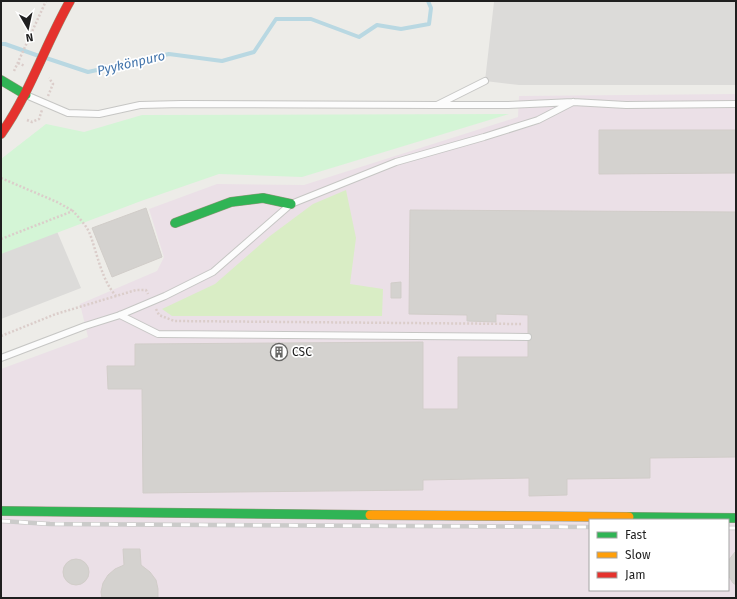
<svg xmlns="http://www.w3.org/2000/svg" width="737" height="599" viewBox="0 0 737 599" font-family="'Fira Sans',sans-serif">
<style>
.residential{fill:#dcdbd9}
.industrial{fill:#ebe0e7;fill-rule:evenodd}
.grass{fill:#d9edc5}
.park{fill:#d4f5d6}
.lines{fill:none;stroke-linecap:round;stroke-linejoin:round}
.stream{stroke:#b9d8e2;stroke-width:4}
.building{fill:#d4d2cf;stroke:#d1cdc9}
.lane-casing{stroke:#c6c6c4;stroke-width:8}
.fast-casing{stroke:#96987e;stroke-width:10}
.slow-casing{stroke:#96987e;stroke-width:10}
.jam-casing{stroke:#96987e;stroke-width:10}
.path{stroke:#dbcdca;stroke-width:2.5;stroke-dasharray:2 2;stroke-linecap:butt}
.lane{stroke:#fcfcfc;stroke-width:6}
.fast{stroke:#30b455;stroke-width:9}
.slow{stroke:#ff9f0a;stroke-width:9}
.jam{stroke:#e5322d;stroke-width:9}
.rail-casing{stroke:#cbcbca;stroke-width:4.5}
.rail{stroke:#fff;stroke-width:3;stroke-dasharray:9;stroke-linecap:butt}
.labels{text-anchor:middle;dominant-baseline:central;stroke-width:3.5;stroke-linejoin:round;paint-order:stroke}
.poi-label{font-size:12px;fill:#1f1f1f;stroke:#fff;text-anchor:start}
.water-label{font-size:13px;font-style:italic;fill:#4375ac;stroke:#fff}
</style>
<rect width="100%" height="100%" fill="#edece8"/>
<path class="residential" d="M736 1V85H519L485 81 494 2Z
M56 229 81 288 1 319V251Z"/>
<path class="industrial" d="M736 94V598H1V369L88 337 80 304 157 271 164 257 149 209 217 184 304 185 518 117 519 96ZM590 520H728V590H590Z"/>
<path class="grass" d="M346 190 356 238 350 284 383 289 382 316H172L162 309 215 284 270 236 313 204Z"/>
<path class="park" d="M509 114 302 177 219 174 141 201 1 254V159L46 124 84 132 142 115Z"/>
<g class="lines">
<path class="stream" d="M1 44H5L39 56
M46 58 88 72 169 54 222 61 254 52 276 19H311L359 37 377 25 401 29 429 24 431 8 428 1"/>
</g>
<path class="building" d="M599 130H736V173L599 174Z
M146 208 162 257 112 277 92 228Z
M410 210 736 212V457L650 458V478L567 479V495L529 496V478L423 480V490L143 493 142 389H108L107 366H135V344L423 342V409H458V357H528V315L496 314V322L467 321V315L409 314Z
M401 282V298H391V283Z
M123 549H140L141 565 150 572 156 580 158 589V598H102L101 592 103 583 108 575 115 569 124 565Z
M735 552H736V585L733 583 728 575V561Z
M63 572a13 13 0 1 1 26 0a13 13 0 1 1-26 0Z"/>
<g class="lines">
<g class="lane-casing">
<path id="lane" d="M26 95 68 113 99 114 140 105 182 104 437 105 485 81
M438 105H508L573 102 626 105 736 104
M120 315 158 334 528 337
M1 358 85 326 120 315 165 296 213 272 291 204 396 162 484 137 538 120 573 102"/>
</g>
<g class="fast-casing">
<path id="fast" d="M1 80 26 95
M175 223 231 202 263 198 291 204
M1 511 370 515
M629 517 736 518"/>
</g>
<g class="slow-casing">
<path id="slow" d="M370 515 629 517"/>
</g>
<g class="jam-casing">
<path id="jam" d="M1 134C30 93 45 45 70 1"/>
</g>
<path class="path" d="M18 63 25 66
M14 71 46 1
M48 96 53 84 49 78
M27 120 32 122 39 119 42 110
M1 178 57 202 73 211
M1 239 73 211C80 219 88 227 91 237 98 257 102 280 116 296L136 290H146L148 294
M156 309 159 315 174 321 521 324
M1 336 56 314 116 296"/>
<use href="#lane" class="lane"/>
<use href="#fast" class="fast"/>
<use href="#slow" class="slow"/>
<use href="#jam" class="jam"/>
<g class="rail-casing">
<path id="rail" d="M1 521 50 524 590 527
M728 528H736"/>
</g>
<use href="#rail" class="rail"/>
</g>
<defs>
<g id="building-ring" transform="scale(0.9)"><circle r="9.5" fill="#fff" stroke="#676765" stroke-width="1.5"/><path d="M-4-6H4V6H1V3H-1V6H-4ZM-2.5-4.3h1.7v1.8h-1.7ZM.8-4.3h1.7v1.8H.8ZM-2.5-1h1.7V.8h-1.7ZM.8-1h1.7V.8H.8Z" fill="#676765"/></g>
</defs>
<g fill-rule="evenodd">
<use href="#building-ring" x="279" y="352"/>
</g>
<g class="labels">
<g class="poi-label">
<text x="292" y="352">CSC</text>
</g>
<g class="water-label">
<text transform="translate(131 63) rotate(-13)">Pyykönpuro</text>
</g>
</g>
<rect width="737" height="599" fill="none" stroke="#1f1f1f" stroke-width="4"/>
<rect x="589" y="519" width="140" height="72" fill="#ffffff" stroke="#a5a5a5"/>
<rect x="597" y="532" width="20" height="6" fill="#30b455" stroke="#a5a5a5"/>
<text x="625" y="539" font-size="12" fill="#1f1f1f">Fast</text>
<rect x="597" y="552" width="20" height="6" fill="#ff9f0a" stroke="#a5a5a5"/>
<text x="625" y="559" font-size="12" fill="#1f1f1f">Slow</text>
<rect x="597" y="572" width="20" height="6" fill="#e5322d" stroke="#a5a5a5"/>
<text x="625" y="579" font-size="12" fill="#1f1f1f">Jam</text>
<g transform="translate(28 28) rotate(171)" stroke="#ffffff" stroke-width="3" paint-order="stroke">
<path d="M0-3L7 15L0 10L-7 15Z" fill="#1f1f1f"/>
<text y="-6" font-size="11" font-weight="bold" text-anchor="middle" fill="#1f1f1f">N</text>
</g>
</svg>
